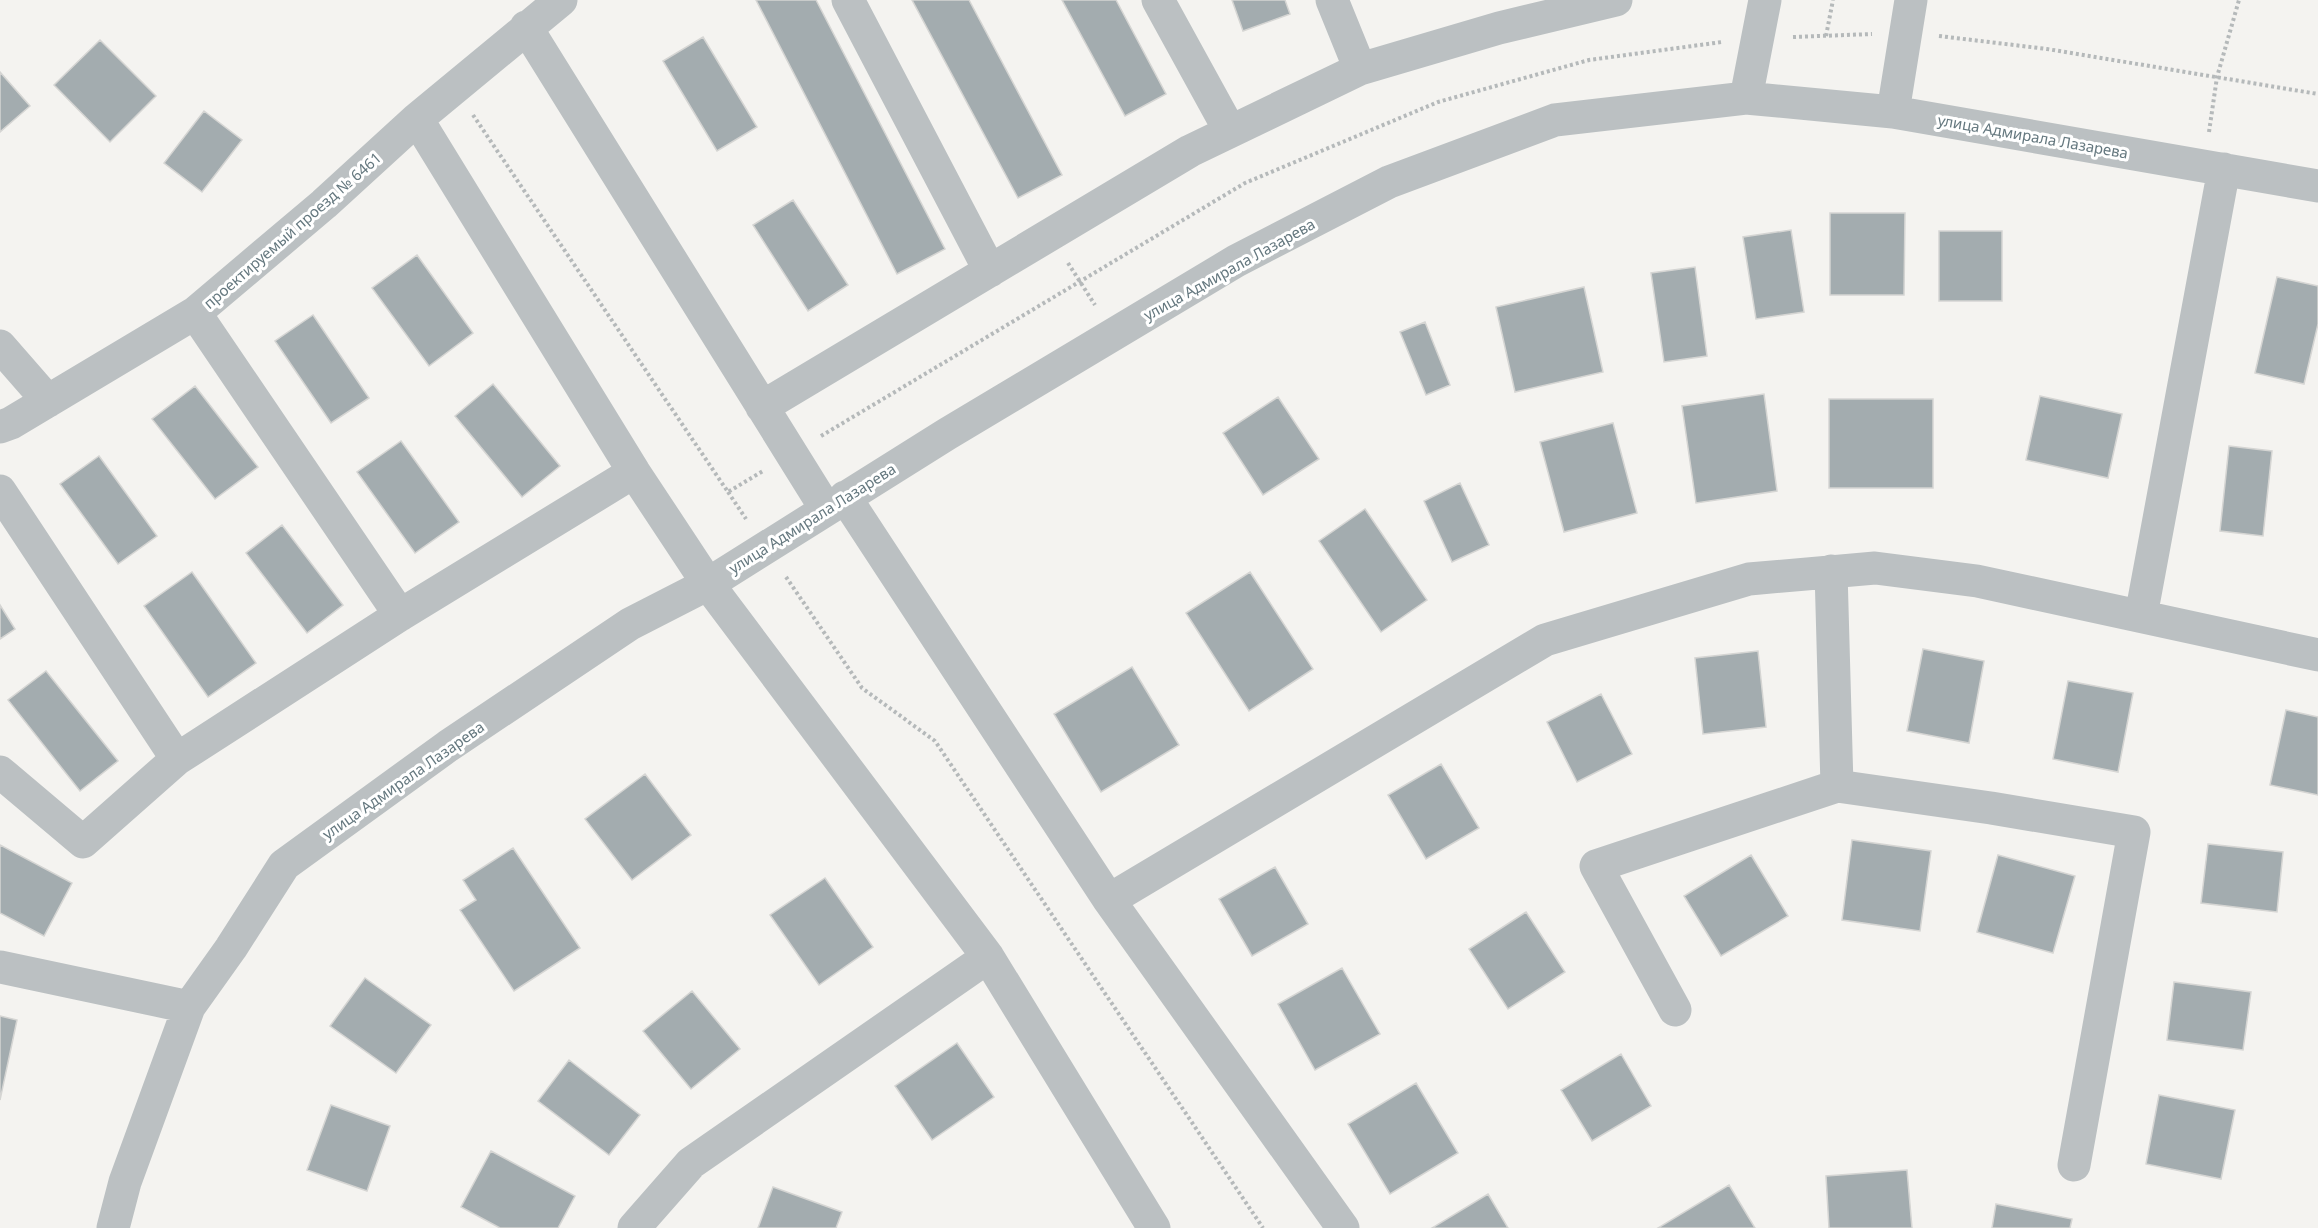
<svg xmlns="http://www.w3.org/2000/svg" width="2318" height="1228" viewBox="0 0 2318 1228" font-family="'Noto Sans',sans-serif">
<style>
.building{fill:#a3acaf;stroke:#d5d5d3;stroke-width:1.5}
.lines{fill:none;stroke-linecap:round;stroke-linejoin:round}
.path{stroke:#b5b9ba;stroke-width:4;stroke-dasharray:3 3;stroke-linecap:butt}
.minor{stroke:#bbc0c2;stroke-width:33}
.labels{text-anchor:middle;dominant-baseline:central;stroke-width:6;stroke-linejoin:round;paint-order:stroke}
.street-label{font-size:15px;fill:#65787f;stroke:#fff}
</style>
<rect width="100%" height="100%" fill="#f4f3f0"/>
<path class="building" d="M756 0H816L945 249 897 274Z
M912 0H969L1062 175 1018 198Z
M1062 0H1116L1166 94 1125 116Z
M1232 0H1285L1290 14 1243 31Z
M703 37 757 127 717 151 663 61Z
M100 40 156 96 110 142 54 85Z
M0 72 30 106 0 132Z
M204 111 242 140 202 192 164 163Z
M793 200 848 285 808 311 753 225Z
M1830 213H1905L1904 295H1830Z
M1791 230 1804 312 1756 319 1743 237Z
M1939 231H2002V301H1939Z
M417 255 473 333 429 366 372 288Z
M1695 267 1707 356 1664 362 1651 273Z
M2277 277 2318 286V324L2304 384 2255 373Z
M1584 287 1603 372 1515 392 1496 307Z
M313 315 369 398 331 423 275 341Z
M1425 322 1450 385 1426 395 1400 332Z
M493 384 560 466 522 497 455 416Z
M195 386 258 467 215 499 152 419Z
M1764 394 1777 491 1696 503 1682 406Z
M2040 396 2122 414 2108 478 2026 460Z
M1278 397 1319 459 1263 495 1223 433Z
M1829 399H1933V488H1829Z
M1613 423 1637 513 1564 532 1540 442Z
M401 441 459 522 415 553 357 472Z
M2229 446 2272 451 2263 536 2220 531Z
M99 456 157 536 118 564 60 484Z
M1460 483 1489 545 1452 562 1424 501Z
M1365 509 1427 600 1381 632 1319 541Z
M282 525 343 605 307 633 246 553Z
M192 572 256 663 208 697 144 606Z
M1250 572 1313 669 1249 711 1186 613Z
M0 605 15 629 0 639Z
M1923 649 1984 661 1969 743 1907 731Z
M1758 651 1766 727 1703 734 1695 658Z
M1132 667 1179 745 1101 792 1054 714Z
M46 671 118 761 80 791 8 700Z
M2068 681 2133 693 2118 772 2053 759Z
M1601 694 1632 754 1577 782 1547 722Z
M2286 710 2318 717V795L2270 785Z
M1441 764 1479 828 1426 859 1388 795Z
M645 774 691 835 632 880 585 819Z
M1852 840 1931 851 1920 931 1842 920Z
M2208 844 2283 852 2277 912 2201 903Z
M0 845 72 883 44 936 0 913Z
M513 848 580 948 514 991 460 910 476 900 463 880Z
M1751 855 1788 916 1721 956 1684 896Z
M1998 855 2075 876 2053 953 1977 932Z
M1275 867 1308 924 1252 956 1219 899Z
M825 878 873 947 819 985 770 915Z
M1526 912 1565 972 1508 1009 1469 949Z
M1342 968 1380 1034 1315 1070 1278 1004Z
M365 978 431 1025 396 1073 330 1026Z
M2174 982 2251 992 2243 1050 2167 1040Z
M692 991 740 1049 691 1089 643 1031Z
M0 1016 17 1020 0 1100Z
M957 1043 994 1097 932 1140 895 1086Z
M1621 1054 1651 1106 1592 1141 1561 1090Z
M569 1060 640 1115 609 1155 538 1101Z
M1416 1083 1458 1153 1390 1194 1348 1124Z
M2159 1095 2235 1110 2221 1179 2146 1164Z
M331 1105 390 1126 367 1191 307 1170Z
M491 1151 575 1196 558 1228H500L461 1207Z
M1907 1170 1912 1228H1829L1826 1176Z
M1729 1185 1755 1228H1658Z
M773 1187 842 1212 836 1228H758Z
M1488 1194 1508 1228H1432Z
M1996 1204 2072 1219 2070 1228H1992Z"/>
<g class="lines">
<path class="path" d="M1826 36 1833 0
M1939 36 2047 49 2318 94
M1793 37 1872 34
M473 115 728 492 763 471
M2209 132 2217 77 2239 0
M1068 263 1095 305
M821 436 1245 183 1438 102 1589 60 1722 42
M728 492 746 519
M786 577 862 688 935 741 1263 1228"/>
<path class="minor" d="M848 0 990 271
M1158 0 1230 131
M1332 0 1360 69
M1765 0 1746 98 1893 112 2318 186
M526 27 826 509
M1893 112 1911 0
M417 119 634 472 708 584 988 957 1154 1228
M195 313 400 615
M0 346 48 401
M762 407 1190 151 1360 69 1499 28 1616 0
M0 427 11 423 195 313 324 204 417 119 561 0
M0 491 177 759
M845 497 1109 900 1343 1228
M1831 571 1837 786
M2141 616 2224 169
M0 772 83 842 177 759 400 615 634 472
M1109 900 1545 640 1749 579 1875 568 1977 581 2318 655
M0 967 189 1007
M1675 1010 1596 866 1837 786 1991 808 2134 832 2074 1165
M113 1228 125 1182 189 1007 231 948 284 865 448 746 630 624 708 584 947 434 1236 261 1389 182 1555 120 1746 98
M634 1228 691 1163 988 957"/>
</g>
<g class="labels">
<g class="street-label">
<text transform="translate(2033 136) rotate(10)">улица Адмирала Лазарева</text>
<text transform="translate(292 230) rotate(-41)">проектируемый проезд № 6461</text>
<text transform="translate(1229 269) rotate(-29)">улица Адмирала Лазарева</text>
<text transform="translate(812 518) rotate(-32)">улица Адмирала Лазарева</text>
<text transform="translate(403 780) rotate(-35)">улица Адмирала Лазарева</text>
</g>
</g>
</svg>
